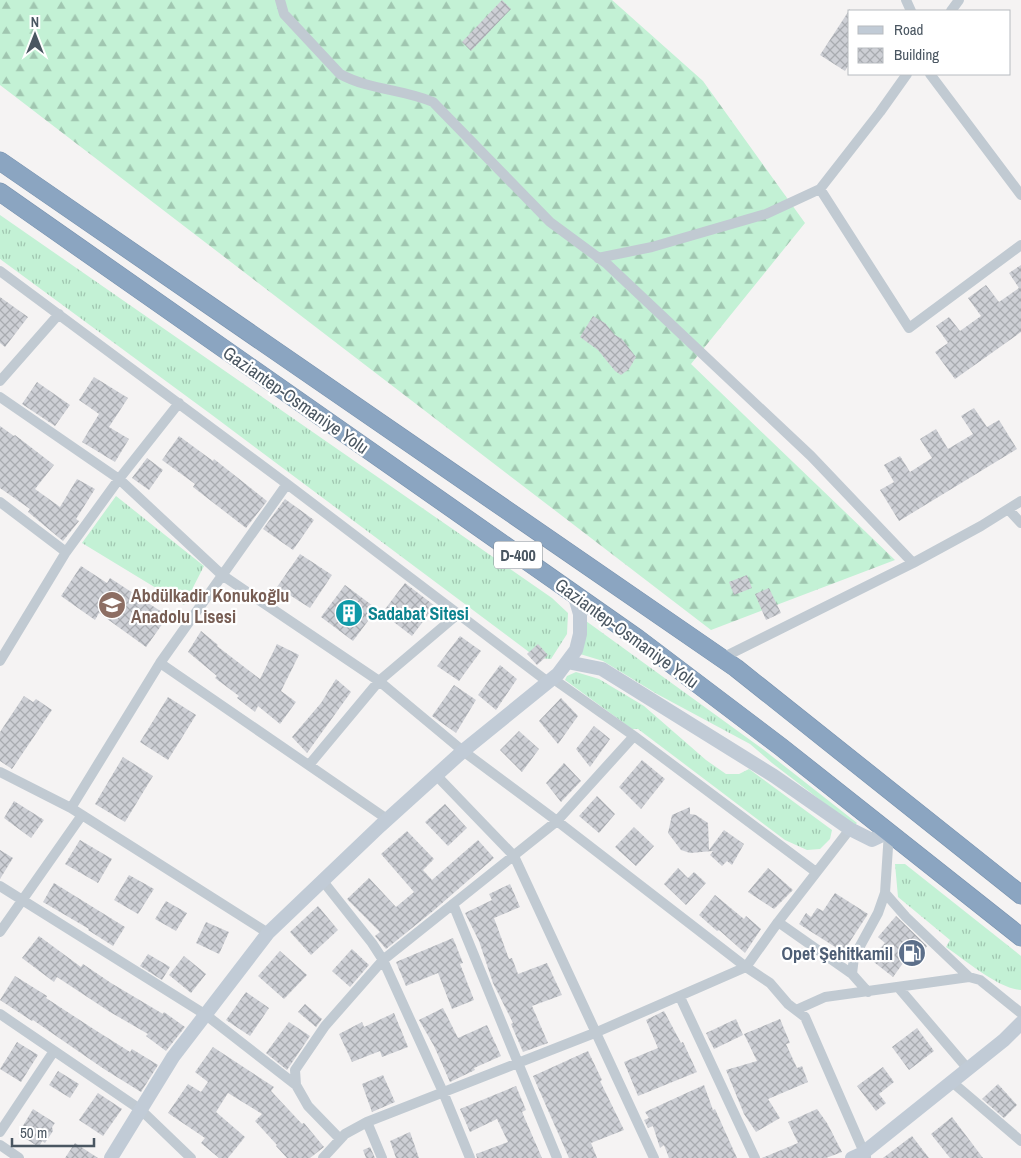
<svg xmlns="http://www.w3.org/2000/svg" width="1021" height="1158" viewBox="0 0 1021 1158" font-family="'Archivo Narrow',sans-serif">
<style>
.grass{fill:url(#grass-tufts)}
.forest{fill:url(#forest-firs)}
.building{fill:url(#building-cross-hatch)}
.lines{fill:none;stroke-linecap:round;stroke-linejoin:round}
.highway-casing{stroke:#7690ad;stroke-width:19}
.street{stroke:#c1cad2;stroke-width:10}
.secondary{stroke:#c1cbd6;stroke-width:14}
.highway{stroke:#8ba5c1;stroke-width:18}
.labels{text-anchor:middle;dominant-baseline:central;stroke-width:4.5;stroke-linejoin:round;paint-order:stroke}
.shield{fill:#fff;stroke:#808990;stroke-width:1}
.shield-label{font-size:16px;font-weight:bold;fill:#4a5661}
.street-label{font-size:18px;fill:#4a5661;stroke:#fff}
.education-label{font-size:18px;font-weight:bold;fill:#785e54;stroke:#fff;text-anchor:start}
.culture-label{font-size:18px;font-weight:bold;fill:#0d838f;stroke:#fff;text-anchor:start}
.service-label{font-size:18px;font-weight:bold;fill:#4e5e75;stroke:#fff;text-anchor:end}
</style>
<defs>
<pattern id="grass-tufts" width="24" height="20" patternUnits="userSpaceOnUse" patternTransform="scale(1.25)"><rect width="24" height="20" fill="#c3f1d5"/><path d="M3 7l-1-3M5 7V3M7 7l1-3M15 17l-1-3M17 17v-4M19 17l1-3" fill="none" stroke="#a0c6b0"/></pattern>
<pattern id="forest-firs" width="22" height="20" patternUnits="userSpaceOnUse" patternTransform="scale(1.25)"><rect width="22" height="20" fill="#c3f1d5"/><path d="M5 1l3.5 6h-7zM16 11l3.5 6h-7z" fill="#a0c6b0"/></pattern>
<pattern id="building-cross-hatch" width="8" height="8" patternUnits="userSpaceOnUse" patternTransform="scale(1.25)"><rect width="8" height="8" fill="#cdcfd5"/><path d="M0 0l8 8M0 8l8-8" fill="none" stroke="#a8abb0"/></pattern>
</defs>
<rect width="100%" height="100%" fill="#f5f3f3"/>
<path class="grass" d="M0 215 552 598 568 613 567 634 551 659 537 658 212 415 0 259Z
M116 496 204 566 184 605 82 543Z
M586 621 764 750 857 823 854 826 772 763 750 744 657 694 603 661 580 654Z
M576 672 599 679 644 706 706 760 726 774H739L749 769 832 830 830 839 820 849 807 850 785 840 638 729H632L565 680 567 676Z
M895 864H905L1021 956V990C999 989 965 960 946 947L950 940 898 897Z"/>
<path class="forest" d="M0 0H612L703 81 805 223 691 364 895 560 711 630 0 85Z"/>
<path class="building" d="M502 0 511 9 471 51 462 42Z
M850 9V63L845 71 820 55Z
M1021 265V332L955 379 935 352 948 343 936 326 949 317 960 331 981 316 968 298 986 285 999 302 1019 288 1009 273Z
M0 297 28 317 5 347 0 343Z
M593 316 605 323 615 335 622 339 636 357 629 369 621 375 615 371 598 350 580 337Z
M94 377 128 398 109 427 129 439 115 462 82 442 99 414 79 400Z
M37 382 70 405 55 426 22 404Z
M974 408 987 427 999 420 1017 449 899 521 880 490 894 482 884 465 900 456 910 472 932 458 920 439 936 429 948 449 973 434 961 416Z
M0 426 14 436 15 435 54 465 35 489 60 507 77 479 95 489 76 519 79 521 63 541 28 512 30 509 0 488Z
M179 436 213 461 214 459 267 501 246 528 193 487 195 484 162 460Z
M147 458 163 470 149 490 132 478Z
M285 499 314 520 293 550 263 529Z
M300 554 332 575 310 608 277 587Z
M81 566 107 583 110 578 168 616 146 647 99 613 95 620 61 596Z
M747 575 752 588 734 595 729 582Z
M405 583 435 606 412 636 382 613Z
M345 585 377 609 353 641 321 617Z
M769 588 781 613 766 620 755 594Z
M201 631 218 645 217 646 260 679 277 644 299 655 281 691 296 702 280 724 258 706 255 712 237 698 239 696 215 678 217 676 188 652Z
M460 636 481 651 459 681 437 666Z
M538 644 548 655 537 665 527 654Z
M500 665 517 679 496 710 478 695Z
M336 679 351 692 307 753 292 737 321 703Z
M454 685 476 700 456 733 432 716Z
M24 696 33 702 36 699 52 710 12 769 0 761V732Z
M168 697 196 715 168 760 140 742Z
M561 698 578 716 558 744 539 721Z
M594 726 610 739 590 767 576 749Z
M519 731 539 749 522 772 500 750Z
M123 757 153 776 125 822 95 804Z
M642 760 665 779 641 809 619 787Z
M564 763 581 781 561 802 546 783Z
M597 796 615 814 599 833 579 816Z
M14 801 44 820 31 838 4 818Z
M445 804 467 828 448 846 425 822Z
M690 807V814L696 815 708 823 709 850 724 830 744 844 732 865 727 861 722 866 710 855 713 851 690 853 681 850 668 833 672 815Z
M634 827 654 846 636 866 615 847Z
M407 831 434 859 423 870 432 880 478 840 494 858 433 911 386 949 375 936 380 932 347 899 369 878 396 907 414 892 381 854Z
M80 840 112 859 98 883 65 864Z
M0 850 13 858 0 879Z
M678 868 688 878 694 872 706 883 686 905 664 884Z
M768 868 793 890 774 909 748 892Z
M129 875 154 889 138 914 114 900Z
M54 883 125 927 113 946 88 930 89 929 43 902Z
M510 884 520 907 494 918 509 959 512 958 518 974 547 963 562 995 532 1006 548 1043 523 1052 511 1024 513 1023 493 983 479 941 465 913 492 900 489 894Z
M835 893 868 914 843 952 799 924 806 913 811 917 817 908 823 911Z
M715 895 744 919 746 916 761 929 745 953 719 930 717 931 699 915Z
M166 901 187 913 176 931 155 919Z
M318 906 338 930 311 955 290 932Z
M896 916 927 946 914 965 906 959 893 977 870 959 885 943 878 937Z
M206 922 229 932 219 954 196 943Z
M39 936 81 967 83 964 111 983 163 1014 164 1012 185 1027 166 1051 146 1036 148 1034 110 1012 57 977 54 982 22 958Z
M453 938 463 963 460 964 474 1000 452 1009 438 973 406 986 396 962Z
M352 949 369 965 350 987 332 971Z
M280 951 307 975 284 999 258 976Z
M148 954 170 967 162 980 140 966Z
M184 956 206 974 191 993 169 975Z
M15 976 47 996 46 998 92 1028 130 1052 132 1049 158 1065 141 1092 104 1069 33 1020 32 1021 0 1000Z
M246 992 269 1008 250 1036 226 1020Z
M305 1004 322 1019 316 1027 298 1012Z
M443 1008 458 1038 487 1025 501 1056 474 1068 475 1070 450 1082 434 1046 419 1020Z
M664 1011 681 1043 683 1042 697 1072 638 1096 624 1062 658 1048 646 1020Z
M394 1013 408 1047 382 1057 380 1051 352 1062 339 1034 362 1022 364 1027Z
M736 1019 743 1035 714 1049 706 1033Z
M780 1019 790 1043 786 1044 797 1068 802 1066 808 1082 768 1099 780 1118 756 1132 744 1114 726 1070 757 1061 744 1034Z
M289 1022 310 1036 287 1070 266 1053Z
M917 1028 934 1051 909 1070 892 1047Z
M17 1042 38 1055 21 1082 0 1069Z
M213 1047 274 1087 271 1091 302 1124 304 1123 324 1147 310 1158H287L276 1146 277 1145 255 1121 262 1114 228 1093 216 1112 245 1137 228 1158H219L201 1143 205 1138 168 1113 188 1084 201 1092 208 1082 195 1072Z
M588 1051 602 1080 600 1081 624 1130 591 1143 597 1158H569L533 1076Z
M883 1067 894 1082 879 1094 886 1103 876 1111 857 1086Z
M58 1071 79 1084 70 1098 49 1085Z
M383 1075 395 1102 372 1112 362 1084Z
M998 1084 1017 1105 1004 1118 982 1099Z
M704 1085 713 1110 715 1109 737 1158H669L664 1145 660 1148 653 1126 648 1128 644 1120 649 1118 645 1112Z
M516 1086 526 1110 522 1112 542 1158H477L476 1154 508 1142 497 1119 470 1132 460 1109Z
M98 1093 122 1109 103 1136 79 1120Z
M33 1109 55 1123 52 1127 53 1131 45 1143 42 1141 39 1147 18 1134Z
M817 1109 827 1123 842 1152 826 1158H762L798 1143 788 1122Z
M952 1117 983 1158H950L931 1134Z
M410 1132 419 1158H396L390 1141Z
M912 1136 929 1158H883Z
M75 1143 98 1158H65Z
M370 1147 375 1158H366L363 1150Z"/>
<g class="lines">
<g class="highway-casing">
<path id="highway" d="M0 161 736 668 1021 895
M0 192 637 638 781 747 1021 937"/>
</g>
<path class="street" d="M280 0 284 14 340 74C369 90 403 89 433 102L550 222 607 264 811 456 913 563
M906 0 911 11
M951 11 959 0
M930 74 1021 195
M820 189 909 328 1021 245
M598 258 652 247 766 214 820 189 880 112 907 74
M0 271 287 484 548 682
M0 381 59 314
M0 397 119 479 222 575 379 681 463 751 557 821 746 967 770 983 788 1004 805 1017 866 1157
M0 502 66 552
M1009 510 1021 523
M722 658 913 563 981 526 1021 501
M0 661 66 552 119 479 179 403
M160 663 387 819
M552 678 634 736 816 872
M309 765 379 681 458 614
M0 772 71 808
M436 775 514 856 654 1158
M889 832 885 893 906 917 969 977
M322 880 372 943 383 960 443 1092 470 1158
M0 886 206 1015 296 1085
M453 904 557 1158
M778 922 852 974 868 992
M0 932 82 815
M268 933 71 808 160 663 287 484
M852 974 854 957 878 913 885 893
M898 987 968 1069
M680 997 755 1158
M796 1010 825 997 969 977 980 980 1021 1013
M0 1014 141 1110 191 1158
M952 1082 1021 1141
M367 1122 382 1158
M0 1132 54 1051
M340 1139 308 1106 296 1085 295 1070 325 1026 383 960 557 821 634 736
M0 1145 19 1158
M323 1158 345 1134 367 1122 597 1032 746 967 778 922 850 829"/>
<path class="secondary" d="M567 662 602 669 774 776 850 829 872 840 889 832
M111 1158 173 1057 268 933 380 826 463 751 558 674 576 650 580 634V614L574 594
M852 1158 863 1153 1004 1040 1021 1023"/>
<use href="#highway" class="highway"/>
</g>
<defs>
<g id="school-disc" transform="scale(1.4375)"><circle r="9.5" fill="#8d6e63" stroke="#fff"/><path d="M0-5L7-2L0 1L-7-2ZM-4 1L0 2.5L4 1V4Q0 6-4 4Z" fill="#fff"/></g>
<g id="building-disc" transform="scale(1.4375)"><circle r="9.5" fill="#0f9aa8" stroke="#fff"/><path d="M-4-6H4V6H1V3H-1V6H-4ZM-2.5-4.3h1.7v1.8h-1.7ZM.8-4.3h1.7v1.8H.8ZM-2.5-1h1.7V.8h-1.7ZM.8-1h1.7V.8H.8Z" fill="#fff"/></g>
<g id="fuel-disc" transform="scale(1.4375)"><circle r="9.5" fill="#5c6f8a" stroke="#fff"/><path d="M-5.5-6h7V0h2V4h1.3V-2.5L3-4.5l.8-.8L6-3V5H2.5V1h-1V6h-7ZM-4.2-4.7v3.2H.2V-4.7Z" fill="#fff"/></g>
</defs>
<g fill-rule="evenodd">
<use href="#school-disc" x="112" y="605"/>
<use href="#building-disc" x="349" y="613"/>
<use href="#fuel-disc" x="912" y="953"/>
</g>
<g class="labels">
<rect class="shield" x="494" y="541.5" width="48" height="27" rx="4"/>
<g class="shield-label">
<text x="518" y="555">D-400</text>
</g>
<g class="street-label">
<text transform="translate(296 400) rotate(35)">Gaziantep-Osmaniye Yolu</text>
<text transform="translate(627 633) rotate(36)">Gaziantep-Osmaniye Yolu</text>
</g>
<g class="education-label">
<text x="131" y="595">Abdülkadir Konukoğlu<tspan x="131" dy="21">Anadolu Lisesi</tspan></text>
</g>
<g class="culture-label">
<text x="368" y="613">Sadabat Sitesi</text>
</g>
<g class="service-label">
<text x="893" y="953">Opet Şehitkamil</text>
</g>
</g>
<rect x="848" y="10" width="162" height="65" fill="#ffffff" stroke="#b7bbc0"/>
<rect x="858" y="26" width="25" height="8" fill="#c1cbd6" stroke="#b7bbc0"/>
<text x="894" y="35" font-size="15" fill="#4a5661">Road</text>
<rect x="858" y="48" width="25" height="15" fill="url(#building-cross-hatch)" stroke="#b7bbc0"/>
<text x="894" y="60" font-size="15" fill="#4a5661">Building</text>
<g transform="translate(35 35)" stroke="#ffffff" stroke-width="4" paint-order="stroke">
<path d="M0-4L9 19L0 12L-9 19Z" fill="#4a5661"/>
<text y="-8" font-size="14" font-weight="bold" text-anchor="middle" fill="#4a5661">N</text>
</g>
<path d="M12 1138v8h82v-8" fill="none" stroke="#4a5661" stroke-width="2.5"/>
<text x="20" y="1138" font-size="15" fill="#4a5661" stroke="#ffffff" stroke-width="4" paint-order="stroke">50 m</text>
</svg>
